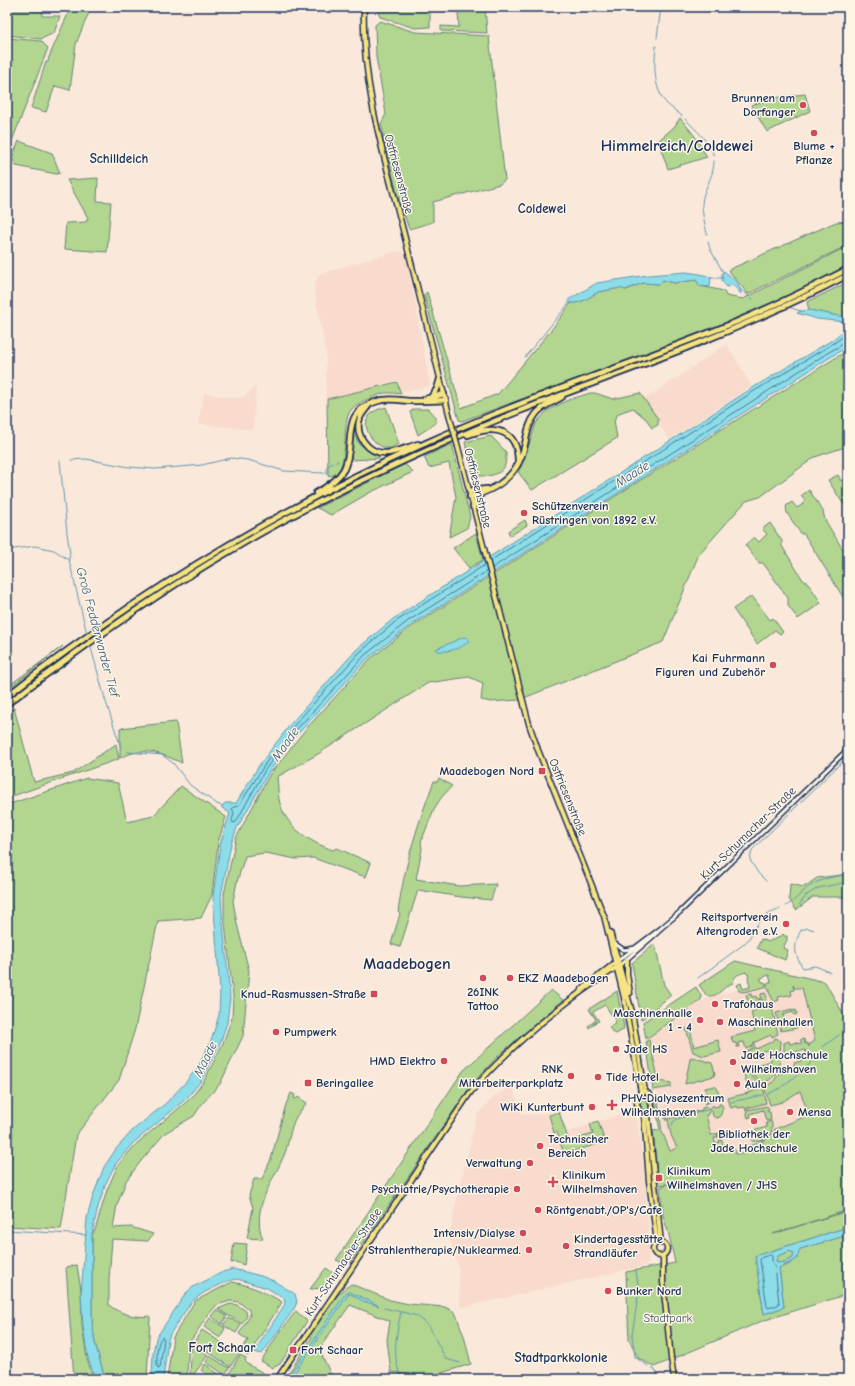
<svg xmlns="http://www.w3.org/2000/svg" width="855" height="1386" viewBox="0 0 855 1386" font-family="'Comic Neue',sans-serif">
<style>
.built{fill:#f8dbcd}
.green{fill:#b2d590;stroke:#668277}
.water{fill:#8ddde9;stroke:#5f97b1;fill-rule:evenodd}
.lines{fill:none;stroke-linecap:round;stroke-linejoin:round}
.shore{stroke:#497596;stroke-width:1}
.stream{stroke:#5f97b1;stroke-width:1}
.minor-casing{stroke:#1b2f5e;stroke-width:6}
.major-casing{stroke:#1b2f5e;stroke-width:7}
.highway-casing{stroke:#1b2f5e;stroke-width:8}
.minor{stroke:#fcf5e5;stroke-width:3}
.major{stroke:#f6e381;stroke-width:4}
.highway{stroke:#f6e381;stroke-width:4.5}
.major-bridge-casing{stroke:#1b2f5e;stroke-width:7;stroke-linecap:butt}
.major-bridge{stroke:#f6e381;stroke-width:4}
.poi-dot{fill:#d1495b;stroke:#fcf5e5;stroke-width:1.5}
.labels{text-anchor:middle;dominant-baseline:central;stroke-width:3;stroke-linejoin:round;paint-order:stroke}
.poi-label{font-size:12px;font-weight:bold;fill:#1b2f5e;stroke:#fcf5e5;text-anchor:start}
.street-label{font-size:12px;fill:#1b2f5e;stroke:#fcf5e5}
.park-label{font-size:12px;fill:#41586a;stroke:#fcf5e5}
.neighbourhood-label{font-size:13px;font-weight:bold;fill:#1b2f5e;stroke:#fcf5e5}
.water-label{font-size:13px;font-style:italic;fill:#385a81;stroke:#fcf5e5}
.district-label{font-size:16px;font-weight:bold;fill:#1b2f5e;stroke:#fcf5e5}
</style>
<rect width="100%" height="100%" fill="#fae9da"/>
<filter id="ink" filterUnits="userSpaceOnUse"><feTurbulence type="fractalNoise" baseFrequency=".025" numOctaves="2"/><feDisplacementMap in="SourceGraphic" scale="8" xChannelSelector="R" yChannelSelector="G"/><feConvolveMatrix kernelMatrix="1 2 1 2 8 2 1 2 1" color-interpolation-filters="sRGB"/></filter>
<g filter="url(#ink)">
<path class="built" d="M396 251 402 252 405 254 408 260 430 386 402 393 398 380 326 399V354L316 301 314 286 319 274Z
M727 344 752 386 669 440 645 399Z
M256 385 253 430 198 424 204 393 234 398 245 396Z
M806 980 826 1042 813 1117 747 1160 669 1152 658 1102 648 1038 686 1010 707 998 738 990 744 993Z
M512 1086 522 1115 549 1113 556 1136 636 1109 643 1162 650 1245 648 1265 460 1308 458 1266 449 1237 456 1203 477 1115 488 1102 499 1093Z"/>
<path class="green" d="M7 7H42V16H60L54 33 41 39 7 35Z
M71 7H92L86 19 76 44 70 90 55 86 46 112 31 108 46 62H48L49 57Z
M376 7H485L487 33 441 31V26L459 27 458 12 430 11V27L415 28 380 17Z
M380 21 415 32 489 36 505 180 500 184 433 202V222L409 229 396 190 381 124 386 114 376 57 375 25Z
M7 38 41 41 48 48 7 154Z
M805 94 810 111 767 132 751 105 773 98Z
M680 118 694 135 707 157 668 169 658 141 674 127Z
M19 141 52 153 60 173 56 174 16 166 12 158Z
M98 178 97 201 111 202 107 252 64 249 66 223 86 222 88 218 67 180Z
M848 221V245L748 294 728 270 836 222Z
M848 246V265L809 285 730 323 462 421 459 420 424 295 427 292 461 408 498 394 552 329 571 303H575L585 300 598 292 620 288 626 290 643 283 660 284 663 280 674 283 696 280 700 286 724 291 726 296 743 299Z
M848 282V318L809 310 807 302Z
M848 350V446L815 457 760 497 746 501 699 554 663 642 519 700 491 702 481 700 483 683 469 677 428 683 318 754 277 777C278 785 278 792 279 799 284 826 309 842 333 850L337 848 371 863 366 877 313 858 296 859 265 853 245 856 237 882 233 901 237 924 249 971 243 1036 220 1084 202 1104 194 1116 165 1133 141 1161 126 1181 117 1205 113 1228 131 1227 153 1234 148 1241 112 1239 109 1280V1305C119 1314 137 1318 150 1316L147 1379H105L95 1343 92 1322V1234L95 1230 107 1190 118 1165 136 1144 191 1098 204 1081 223 1043 232 1018 233 996 224 915V894L236 838 270 774 305 730 369 660 411 627 636 483Z
M397 382 401 394C386 392 383 392 369 399 361 402 354 405 349 413 342 428 349 467 334 475 332 476 330 475 328 476L327 399Z
M590 393H595L613 399 640 393 658 419V425L652 428 647 420 633 408 619 413 614 420 617 438 532 490 518 472 523 463 536 423 547 411 568 400Z
M386 407 399 444C397 445 393 447 391 448 377 450 361 430 368 418 371 411 379 409 386 407Z
M414 409H429L436 417V423L418 435 410 412Z
M352 429H354C356 450 370 447 380 458L354 460 351 458Z
M491 436 506 452C506 456 506 461 505 465 501 477 483 477 473 475L465 442Z
M452 444 470 517 467 528 449 537 456 497 449 463 429 468 424 457Z
M405 464 413 472 369 493 331 515 317 508Z
M838 475 841 481 848 478V509L842 502 828 480Z
M809 490 823 511 825 520 848 558V600L846 602 804 534H801L787 513 786 506 792 502 797 508 806 502 801 496Z
M525 520 527 525 510 536 508 531Z
M770 523 782 541V546L803 580 808 583 821 603 798 619 788 606V598L763 563H759L745 545 754 537 759 542 767 534 762 529Z
M476 533 483 560 469 568 453 548Z
M752 596 770 620 773 618 783 632 780 634 775 630 757 644 733 609Z
M63 646 7 690V687Z
M14 708 34 782 73 773 116 744 119 759 7 798V713Z
M176 722 182 763C160 753 144 746 120 758V728Z
M87 778 118 783 127 822 153 816 181 786 226 817 218 843 212 895 201 918 158 921 135 1029 119 1080 76 1135 61 1229 7 1226V805Z
M439 778 452 786 441 798 434 809 421 842 422 849 416 879 459 886 496 884 491 900 461 897 418 890 400 947 391 944 400 914 398 912C404 866 418 823 434 781L437 782Z
M848 874V897H813L796 910 789 899 790 884 804 887 817 878Z
M783 934 784 936H787V940L783 948 788 950 785 960 757 948 761 939 769 942 771 940H774Z
M655 944 664 985 671 995 641 1020 632 963Z
M735 961 825 982 848 1022V1210L773 1234 848 1211V1227L755 1256 764 1314 784 1307 779 1268 790 1264 800 1249 848 1235V1294L762 1321 654 1367 638 1358 629 1340 626 1272 675 1263 669 1235 663 1216 660 1187 668 1184 658 1185 653 1130 660 1131 655 1101 659 1100 660 1102H658L662 1131 670 1151 677 1148 671 1135 668 1120H665V1118L667 1117 668 1119 702 1110V1108L708 1107 710 1110 708 1114 706 1115 711 1135 723 1132 720 1134V1136L719 1137 717 1134 718 1137 714 1138 715 1143 720 1142 719 1140 721 1139 725 1148 735 1150 736 1154 742 1153 743 1155V1154L745 1153 744 1147C758 1143 767 1143 775 1129L809 1115 800 1091 782 1102 770 1105 765 1089 766 1086 773 1082 780 1072 794 1066V1063L808 1059 805 1050 786 1054 784 1051V1043L789 1041 790 1044 797 1042V1044L802 1043 800 1040 804 1039 805 1044 807 1043 809 1047V1044L815 1041 802 988H794L793 985 794 990 791 991 792 995 789 996 788 995 778 997 779 1000 774 1002 769 992 770 989H767V983L771 982 769 975 761 978V981L766 983 765 987 744 992 739 991 737 985 741 983 743 989 750 987 748 977 749 975 747 974 746 972C739 974 734 975 733 983 722 986 721 997 707 996L699 985Z
M696 987 701 996V1000L646 1039 643 1022Z
M551 990 563 1000 498 1056 472 1084 350 1262 343 1263 336 1260 463 1071Z
M617 991 624 1027 623 1030 616 1034 613 1033 609 1027 616 1022 605 1005 593 1012 599 1021 594 1023V1024L589 1028 588 1026 596 1020 589 1009Z
M765 993 767 997 765 1002 763 1003 762 999 759 1000 760 1004 750 1008 746 995 751 994 752 997 756 996 757 999 761 998V994Z
M767 1006 772 1008 778 1034 772 1037 771 1035 753 1043 755 1045 746 1049 744 1042 738 1043 739 1047H737L736 1043H733L731 1037 755 1031 751 1012Z
M792 1009V1011L796 1010 797 1014 794 1015 793 1012 783 1015 785 1026 796 1024V1021L799 1020 800 1024 796 1025 797 1028 781 1031 776 1013Z
M690 1028 694 1047 718 1040 721 1052 704 1056 693 1052 686 1029Z
M775 1038 778 1039 780 1041C782 1056 780 1080 762 1083L750 1072 749 1067 771 1061 768 1050 746 1055 745 1054 747 1051 755 1047 756 1049 773 1041Z
M648 1040H649L659 1081 671 1083V1087L653 1090 646 1041Z
M692 1057 712 1063 715 1073 714 1076 685 1084 690 1059Z
M748 1073 756 1080 757 1084 753 1088 747 1090 748 1082H746L744 1074Z
M715 1086 717 1088 720 1099 704 1104 708 1102 705 1088Z
M762 1088 764 1091 766 1103 747 1108V1110L767 1106 769 1109 767 1110 768 1112H770L771 1120 766 1121 763 1110 750 1114 751 1117 748 1118 745 1107 738 1108 737 1106 731 1108 728 1098 748 1093Z
M291 1093 295 1095 294 1098 296 1099 298 1097 307 1103C304 1107 299 1112 296 1117 290 1128 289 1142 285 1153 274 1181 250 1208 263 1239L247 1238 253 1208 249 1195 254 1179H262L271 1159 286 1104Z
M644 1094 647 1096 649 1109 646 1113 641 1110 640 1097Z
M719 1104H721L723 1107 720 1117 716 1118 713 1116 711 1107 713 1105 714 1107 719 1106Z
M559 1112 569 1141 593 1134 590 1124 598 1121 605 1142 564 1154 557 1132 554 1133 549 1115Z
M771 1121C776 1132 764 1144 752 1141L749 1132 767 1127 766 1123Z
M234 1243 247 1244 244 1265 236 1262 231 1263Z
M789 1251 794 1253 793 1258 785 1262 777 1263 776 1260 778 1256Z
M77 1265 81 1290 82 1325 87 1359 94 1379H74L66 1267Z
M326 1268 336 1275 325 1288 310 1289Z
M232 1282C250 1285 267 1293 282 1302L248 1356 232 1346 241 1350 248 1340 239 1334 250 1316 249 1310 239 1302 230 1301 217 1305 208 1315 189 1343 187 1376 189 1379H167L173 1337 195 1301Z
M351 1284 390 1300 409 1304 445 1307 455 1312 464 1336 471 1364 428 1377 391 1372 387 1340 390 1321 350 1305 319 1349 333 1379H285L312 1337 309 1334C322 1316 333 1296 351 1284Z
M230 1304 237 1305 246 1311 247 1316 242 1324 218 1309Z
M216 1310 227 1316 222 1324 211 1316Z
M296 1311 307 1321 280 1364 273 1368 261 1361 277 1336Z
M210 1318 225 1328 220 1338 204 1327Z
M229 1318 241 1325 236 1333 223 1325Z
M202 1330 239 1354 230 1367 194 1342Z
M192 1344 208 1355 192 1377 190 1374Z
M240 1355 246 1358 245 1361 249 1365 274 1379H226Z
M210 1356 229 1368 225 1375 206 1362Z
M205 1364 224 1378 223 1379H213L201 1370Z"/>
<path class="water" d="M724 271C731 277 741 283 741 294L733 285 727 287 722 281V273Z
M686 272 700 274 711 277 710 287 700 286 696 280 674 283 663 280 660 284 643 283 625 290 620 288 598 292 585 300 575 303H570L568 300 597 283 648 275Z
M809 310 848 318V327L845 322 817 319 797 313 801 311Z
M848 327V346L411 625 367 659 294 738 269 772 237 828 231 844 221 896 222 915 229 984 230 998 227 1023 220 1043 201 1081 186 1099 132 1144 115 1165 106 1183 98 1207 92 1234V1322L95 1343 105 1379H95L88 1358 83 1327 81 1294 87 1218 93 1196 104 1167 116 1149 133 1130 166 1103 186 1082 199 1065 212 1038 219 1015 220 990 213 897 220 845 230 813 222 808V806L225 803H236L260 764 293 721 356 650 393 619 754 387 832 340Z
M464 637 468 638V642C460 649 449 652 438 651L436 649Z
M848 1227V1235L800 1249 797 1259 779 1268 784 1307 764 1314 755 1256ZM789 1251 794 1253 793 1258 785 1262 777 1263 776 1260 778 1256Z
M233 1269 261 1276 274 1281 295 1294 297 1302 294 1309 262 1354 254 1352 285 1304 284 1298 267 1288 237 1279 228 1281 205 1292 192 1301 170 1334 168 1340 163 1379H152L153 1353 156 1338 186 1293 193 1287 223 1272Z
M350 1292 374 1303 379 1306 365 1302 351 1294 348 1295 290 1379H287L346 1293Z"/>
<g class="lines">
<path class="shore" d="M490 561 756 390 834 343 848 333
M485 565 395 622 359 653 296 723 291 730V732H294L365 655 408 621 487 571
M492 568 829 352 845 343H848
M270 757H273V759L265 770 236 822 233 823 232 821 234 813 232 808 239 805Z
M770 1255 772 1256V1261L775 1267 779 1303 778 1305 768 1308 767 1306 760 1260 761 1258Z
M162 1337 164 1339 160 1367 158 1368 157 1366C157 1358 156 1343 162 1337Z"/>
<path class="stream" d="M657 38 661 7
M656 46C654 65 653 89 667 104 672 108 677 112 682 116
M685 119C696 130 709 141 714 156
M707 234C705 222 699 206 704 194 708 182 714 174 714 161
M708 242 710 249 723 272
M710 278H723
M740 289 753 299
M791 308 801 311
M525 357 570 302
M71 460 86 459 129 467 155 469 202 465 231 458 248 460 284 471 323 473H327V466L338 461
M60 461 67 533 70 553 69 559
M7 550 35 546 54 550 69 560 87 634
M90 644 105 699 121 748
M128 752 162 755 173 763 190 785 217 804 222 806
M766 881 758 873 750 860 752 850 848 756
M805 895H807L818 888 848 882
M799 905 806 896
M786 906C795 901 801 893 808 887 820 879 834 876 848 875
M814 930 808 928 801 930C793 946 794 954 803 968L815 966 830 972
M698 978 744 944C752 937 754 927 761 920 766 914 774 912 780 909
M842 1034H848
M768 1094 780 1088 796 1076 806 1068 824 1046 839 1035
M731 1102 763 1095
M672 1126 673 1122 677 1119 709 1109
M7 1230 86 1235
M636 1272 639 1290 632 1335 635 1357 648 1366
M384 1308 401 1312C397 1332 390 1360 403 1379
M402 1312 417 1316 427 1324 446 1359 460 1363
M652 1368 655 1370 660 1379"/>
<g class="minor-casing">
<path id="minor" d="M614 943 624 950 635 948
M619 960 660 929 680 912 848 749
M620 965 658 932"/>
</g>
<g class="major-casing">
<path id="major" d="M364 7C361 87 386 162 405 238 420 297 434 355 449 414
M458 447 529 724 538 750 604 916 624 998 641 1092
M610 932 632 1012 645 1091
M627 960V974L630 993
M582 989 616 962
M645 1091 650 1095 652 1107 651 1112 646 1115C637 1114 635 1101 639 1094Z
M644 1115 649 1181 657 1243
M648 1115 661 1243
M653 1249a7 7 0 1 1 14 0a7 7 0 1 1-14 0Z
M663 1255V1282L671 1358 674 1379
M277 1379 470 1093C512 1043 565 1001 620 965"/>
</g>
<g class="highway-casing">
<path id="highway" d="M431 397 437 389 440 379
M425 399 444 394
M369 405C366 409 362 413 360 418 354 435 368 453 385 453 396 453 408 447 418 444
M468 435C496 424 519 430 518 464
M469 491 487 489
M316 493C327 487 338 480 344 469 357 442 338 412 378 401 388 398 399 400 409 401 421 401 433 401 446 400
M470 497C496 490 518 475 524 448 527 436 528 424 536 414 543 405 553 403 562 397
M473 507 481 494
M7 696C136 595 276 510 426 443 527 397 633 364 736 322 774 306 811 288 848 269
M7 704C80 648 155 594 235 548 300 509 369 476 439 445 524 406 614 377 701 342 751 322 800 300 848 275"/>
</g>
<use href="#minor" class="minor"/>
<use href="#major" class="major"/>
<use href="#highway" class="highway"/>
<g class="major-bridge-casing">
<path id="major-bridge" d="M449 414 458 447"/>
</g>
<use href="#major-bridge" class="major-bridge"/>
</g>
</g>
<g class="poi-dot">
<circle cx="803" cy="105" r="4"/>
<circle cx="814" cy="133" r="4"/>
<circle cx="524" cy="513" r="4"/>
<circle cx="773" cy="665" r="4"/>
<rect x="538" y="767" width="8" height="8" rx="2"/>
<circle cx="786" cy="924" r="4"/>
<circle cx="483" cy="978" r="4"/>
<circle cx="510" cy="978" r="4"/>
<rect x="370" y="990" width="8" height="8" rx="2"/>
<circle cx="715" cy="1004" r="4"/>
<circle cx="700" cy="1020" r="4"/>
<circle cx="720" cy="1022" r="4"/>
<circle cx="276" cy="1032" r="4"/>
<circle cx="616" cy="1049" r="4"/>
<circle cx="444" cy="1061" r="4"/>
<circle cx="733" cy="1062" r="4"/>
<circle cx="571" cy="1076" r="4"/>
<circle cx="598" cy="1077" r="4"/>
<rect x="304" y="1079" width="8" height="8" rx="2"/>
<circle cx="737" cy="1084" r="4"/>
<path d="M610 1099h4v4h4v4h-4v4h-4v-4h-4v-4h4z"/>
<circle cx="592" cy="1107" r="4"/>
<circle cx="790" cy="1112" r="4"/>
<circle cx="754" cy="1121" r="4"/>
<circle cx="540" cy="1146" r="4"/>
<circle cx="530" cy="1163" r="4"/>
<rect x="655" y="1174" width="8" height="8" rx="2"/>
<path d="M551 1176h4v4h4v4h-4v4h-4v-4h-4v-4h4z"/>
<circle cx="517" cy="1189" r="4"/>
<circle cx="538" cy="1210" r="4"/>
<circle cx="523" cy="1233" r="4"/>
<circle cx="566" cy="1246" r="4"/>
<circle cx="529" cy="1250" r="4"/>
<circle cx="608" cy="1291" r="4"/>
<rect x="289" y="1346" width="8" height="8" rx="2"/>
</g>
<g class="labels">
<g class="poi-label">
<text x="795" y="98" text-anchor="end">Brunnen am<tspan x="795" dy="14">Dorfanger</tspan></text>
<text x="814" y="146" text-anchor="middle">Blume +<tspan x="814" dy="14">Pflanze</tspan></text>
<text x="532" y="506">Schützenverein<tspan x="532" dy="14">Rüstringen von 1892 e.V.</tspan></text>
<text x="765" y="658" text-anchor="end">Kai Fuhrmann<tspan x="765" dy="14">Figuren und Zubehör</tspan></text>
<text x="534" y="771" text-anchor="end">Maadebogen Nord</text>
<text x="778" y="917" text-anchor="end">Reitsportverein<tspan x="778" dy="14">Altengroden e.V.</tspan></text>
<text x="518" y="978">EKZ Maadebogen</text>
<text x="483" y="992" text-anchor="middle">26INK<tspan x="483" dy="14">Tattoo</tspan></text>
<text x="366" y="994" text-anchor="end">Knud-Rasmussen-Straße</text>
<text x="723" y="1004">Trafohaus</text>
<text x="692" y="1013" text-anchor="end">Maschinenhalle<tspan x="692" dy="14">1 - 4</tspan></text>
<text x="728" y="1022">Maschinenhallen</text>
<text x="284" y="1032">Pumpwerk</text>
<text x="624" y="1049">Jade HS</text>
<text x="741" y="1055">Jade Hochschule<tspan x="741" dy="14">Wilhelmshaven</tspan></text>
<text x="436" y="1061" text-anchor="end">HMD Elektro</text>
<text x="563" y="1069" text-anchor="end">RNK<tspan x="563" dy="14">Mitarbeiterparkplatz</tspan></text>
<text x="606" y="1077">Tide Hotel</text>
<text x="316" y="1083">Beringallee</text>
<text x="745" y="1084">Aula</text>
<text x="621" y="1098">PHV-Dialysezentrum<tspan x="621" dy="14">Wilhelmshaven</tspan></text>
<text x="584" y="1107" text-anchor="end">WiKi Kunterbunt</text>
<text x="798" y="1112">Mensa</text>
<text x="754" y="1134" text-anchor="middle">Bibliothek der<tspan x="754" dy="14">Jade Hochschule</tspan></text>
<text x="548" y="1139">Technischer<tspan x="548" dy="14">Bereich</tspan></text>
<text x="522" y="1163" text-anchor="end">Verwaltung</text>
<text x="667" y="1171">Klinikum<tspan x="667" dy="14">Wilhelmshaven / JHS</tspan></text>
<text x="562" y="1175">Klinikum<tspan x="562" dy="14">Wilhelmshaven</tspan></text>
<text x="509" y="1189" text-anchor="end">Psychiatrie/Psychotherapie</text>
<text x="546" y="1210">Röntgenabt./OP's/Cafe</text>
<text x="515" y="1233" text-anchor="end">Intensiv/Dialyse</text>
<text x="574" y="1239">Kindertagesstätte<tspan x="574" dy="14">Strandläufer</tspan></text>
<text x="521" y="1250" text-anchor="end">Strahlentherapie/Nuklearmed.</text>
<text x="616" y="1291">Bunker Nord</text>
<text x="301" y="1350">Fort Schaar</text>
</g>
<g class="street-label">
<text transform="translate(399 174) rotate(75)">Ostfriesenstraße</text>
<text transform="translate(478 488) rotate(76)">Ostfriesenstraße</text>
<text transform="translate(568 797) rotate(68)">Ostfriesenstraße</text>
<text transform="translate(748 833) rotate(-44)">Kurt-Schumacher-Straße</text>
<text transform="translate(343 1262) rotate(-56)">Kurt-Schumacher-Straße</text>
</g>
<g class="park-label">
<text x="668" y="1318">Stadtpark</text>
</g>
<g class="neighbourhood-label">
<text x="119" y="158">Schilldeich</text>
<text x="542" y="208">Coldewei</text>
<text x="222" y="1347">Fort Schaar</text>
<text x="561" y="1357">Stadtparkkolonie</text>
</g>
<g class="water-label">
<text transform="translate(632 474) rotate(-32)">Maade</text>
<text transform="translate(98 632) rotate(75)">Groß Fedderwarder Tief</text>
<text transform="translate(285 744) rotate(-55)">Maade</text>
<text transform="translate(205 1059) rotate(-64)">Maade</text>
</g>
<g class="district-label">
<text x="677" y="146">Himmelreich/Coldewei</text>
<text x="407" y="964">Maadebogen</text>
</g>
</g>
<rect width="855" height="1386" fill="none" stroke="#fcf5e5" stroke-width="24"/>
<rect x="12" y="12" width="831" height="1362" fill="none" stroke="#1b2f5e" stroke-width="1.5" filter="url(#ink)"/>
</svg>
